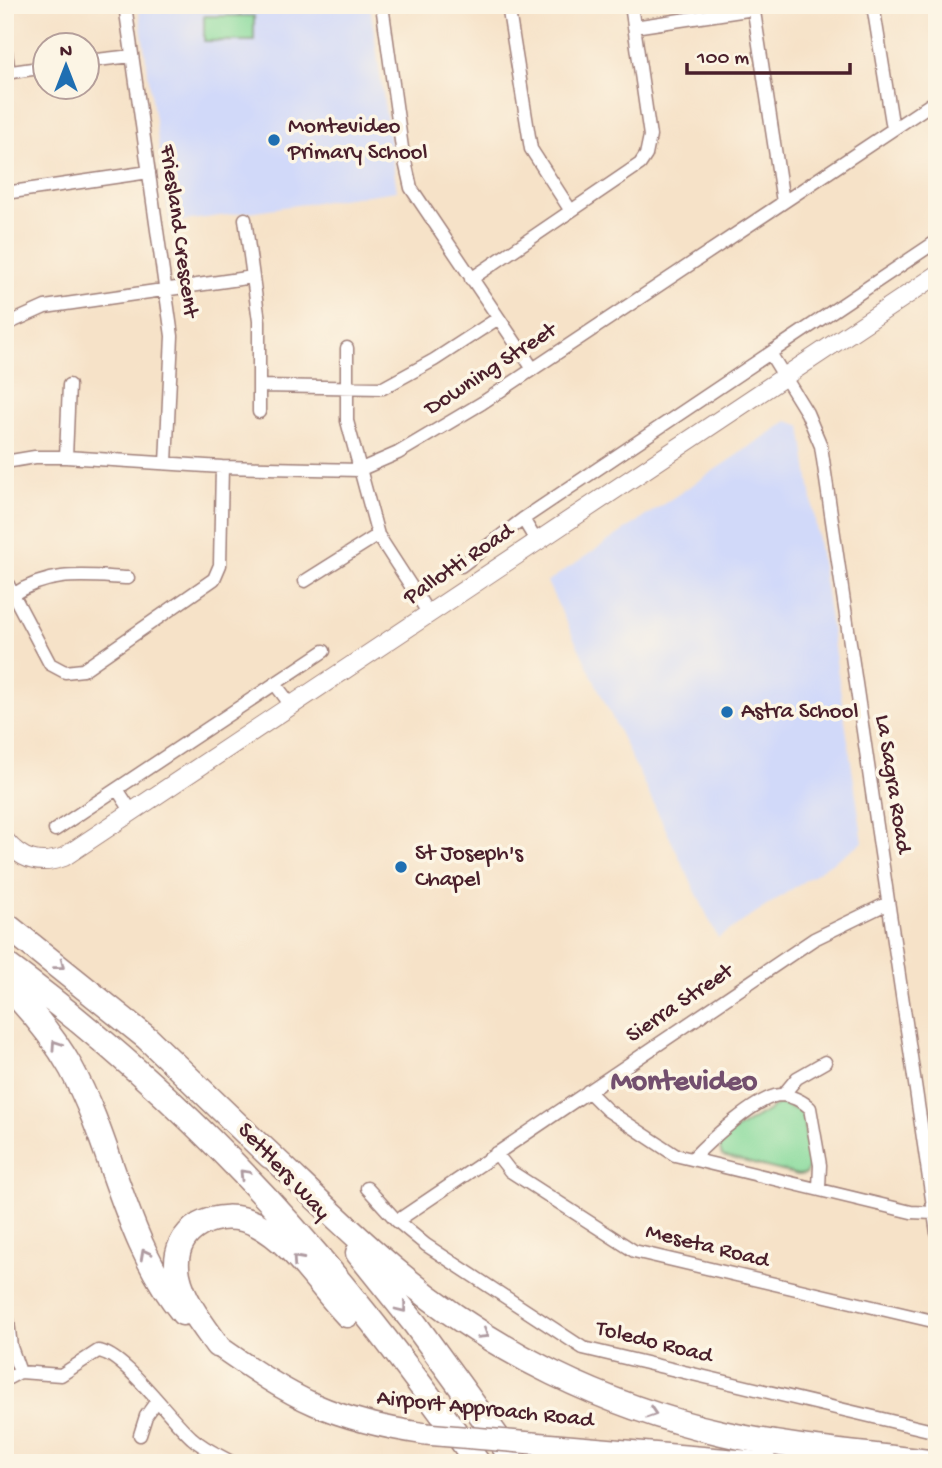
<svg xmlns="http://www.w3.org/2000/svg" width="942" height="1468" viewBox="0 0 942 1468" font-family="'Gochi Hand',sans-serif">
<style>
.built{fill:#d1d9f9}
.green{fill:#87da9c;stroke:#687c64;stroke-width:2}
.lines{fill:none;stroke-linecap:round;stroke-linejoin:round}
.street-casing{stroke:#a0807a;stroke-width:15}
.secondary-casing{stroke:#a0807a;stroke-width:20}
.primary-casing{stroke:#a0807a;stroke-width:24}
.highway-casing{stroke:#a0807a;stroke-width:27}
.street{stroke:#fff;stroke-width:12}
.secondary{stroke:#fff;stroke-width:18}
.primary{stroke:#fff;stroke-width:21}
.highway{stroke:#fff;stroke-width:24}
.primary-bridge-casing{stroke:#a0807a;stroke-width:24;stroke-linecap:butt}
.primary-bridge{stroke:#fff;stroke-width:21}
.oneway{stroke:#ae9aa0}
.poi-dot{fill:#1f6fb2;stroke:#fcf5e5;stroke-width:2.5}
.labels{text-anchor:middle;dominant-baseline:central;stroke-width:7;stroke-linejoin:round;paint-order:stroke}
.poi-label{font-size:23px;fill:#4a1f2b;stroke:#fcf5e5;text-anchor:start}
.street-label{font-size:23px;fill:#4a1f2b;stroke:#fcf5e5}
.district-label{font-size:30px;font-weight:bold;fill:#734f6e;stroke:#fcf5e5}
</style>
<rect width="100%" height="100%" fill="#fcf5e5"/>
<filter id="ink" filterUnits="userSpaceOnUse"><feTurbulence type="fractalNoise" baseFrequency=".0143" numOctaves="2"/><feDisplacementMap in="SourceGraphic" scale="14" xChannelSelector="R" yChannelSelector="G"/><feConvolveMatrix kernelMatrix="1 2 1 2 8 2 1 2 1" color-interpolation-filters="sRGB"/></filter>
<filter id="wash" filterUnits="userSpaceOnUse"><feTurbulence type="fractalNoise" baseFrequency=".00686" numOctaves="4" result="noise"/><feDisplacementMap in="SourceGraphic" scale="28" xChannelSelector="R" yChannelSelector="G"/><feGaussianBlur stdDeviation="1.57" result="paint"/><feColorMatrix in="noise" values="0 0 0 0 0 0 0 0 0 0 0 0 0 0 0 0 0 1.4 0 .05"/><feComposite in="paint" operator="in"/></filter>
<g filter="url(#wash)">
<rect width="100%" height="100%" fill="#f6e2c8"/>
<path class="built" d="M138 5H370L397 191 170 223Z
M788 421 801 426 863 842 718 938 547 582Z"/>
<path class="green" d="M204 16H254V41H204Z
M779 1104 802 1111 810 1166 805 1174 798 1175 722 1156 719 1145 722 1138Z"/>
</g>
<g filter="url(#ink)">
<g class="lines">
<g class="street-casing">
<path id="street" d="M125 5 172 336 166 463
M382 5 402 148 411 188 533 369
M508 5 531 149 571 211
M753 5 783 202
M873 5 893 129
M634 27 754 9
M5 46 9 73
M88 61 132 56
M5 73 46 67
M5 193 149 172
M245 219 259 321V412
M471 279 640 164 646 155 650 136 631 5
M5 325 45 307 253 277
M347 348V421L378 535 429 614
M770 353 807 413 821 446 937 1233
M261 386 383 388 434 360 497 319
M66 457 69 385
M5 462 35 457H66L222 467 359 470 398 453 482 403 937 100
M523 519 537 542
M461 566 523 519 937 241
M5 579 50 664 65 672 83 670 214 579 220 565 222 467
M305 581 378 535
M13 595C50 570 86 576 128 578
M275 684 291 705
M117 789 132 812
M55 830 324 651
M588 1091 607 1110 675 1155 911 1212 934 1213
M783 1095 797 1078 825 1062
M496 1153 510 1171 634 1251 937 1322
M693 1158C708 1142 758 1096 780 1095 790 1095 803 1101 810 1108L820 1165 819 1188
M367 1188 397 1221 426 1245 583 1348 937 1432
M397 1221 814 939 888 903
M5 1296 11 1347 20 1372
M5 1380 20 1372 61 1375 98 1351C124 1353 169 1418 192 1438 204 1449 219 1455 233 1463
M140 1435 146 1416 156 1402"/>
</g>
<g class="secondary-casing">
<path id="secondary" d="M5 840C21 860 40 866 64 857L937 275"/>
</g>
<g class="primary-casing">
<path id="primary" d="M217 1345C294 1399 331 1420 426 1434
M532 1443 767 1463"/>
</g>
<g class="highway-casing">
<path id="highway" d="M5 924 147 1038 270 1156
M5 964C136 1060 254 1175 356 1302 399 1354 438 1409 478 1463
M5 984C30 1009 53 1036 71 1068 114 1147 124 1242 183 1313
M261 1146C307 1189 352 1235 401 1275 494 1352 604 1406 722 1433 792 1449 865 1454 937 1463
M358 1253 415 1324 516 1463
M217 1345C202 1324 183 1300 178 1275 169 1227 219 1206 256 1224 293 1242 319 1286 347 1315"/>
</g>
<use href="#street" class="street"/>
<use href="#secondary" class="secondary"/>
<use href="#primary" class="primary"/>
<use href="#highway" class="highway"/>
<g class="primary-bridge-casing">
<path id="primary-bridge" d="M426 1434 532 1443"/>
</g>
<use href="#primary-bridge" class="primary-bridge"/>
</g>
<defs><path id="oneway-chevron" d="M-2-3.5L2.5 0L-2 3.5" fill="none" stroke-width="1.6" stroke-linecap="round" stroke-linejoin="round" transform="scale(1.75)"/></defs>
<g class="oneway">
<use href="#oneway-chevron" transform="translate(60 965) rotate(38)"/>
<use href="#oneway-chevron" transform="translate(56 1045) rotate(-124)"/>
<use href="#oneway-chevron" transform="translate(244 1174) rotate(-134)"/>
<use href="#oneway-chevron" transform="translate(145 1254) rotate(-118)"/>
<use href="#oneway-chevron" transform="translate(297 1260) rotate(-132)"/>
<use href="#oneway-chevron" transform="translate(402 1308) rotate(52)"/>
<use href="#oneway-chevron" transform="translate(484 1334) rotate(32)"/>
<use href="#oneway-chevron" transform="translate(652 1413) rotate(18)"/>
</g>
</g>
<g class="poi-dot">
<circle cx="274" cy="140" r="7"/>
<circle cx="727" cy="712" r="7"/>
<circle cx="401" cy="867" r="7"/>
</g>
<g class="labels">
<g class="poi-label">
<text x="288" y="127">Montevideo<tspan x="288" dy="26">Primary School</tspan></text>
<text x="741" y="712">Astra School</text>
<text x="415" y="854">St Joseph's<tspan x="415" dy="26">Chapel</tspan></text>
</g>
<g class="street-label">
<text transform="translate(178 231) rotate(82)">Friesland Crescent</text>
<text transform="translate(491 370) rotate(-33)">Downing Street</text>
<text transform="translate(459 565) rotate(-34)">Pallotti Road</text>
<text transform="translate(892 784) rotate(81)">La Sagra Road</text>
<text transform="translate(680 1004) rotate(-34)">Sierra Street</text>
<text transform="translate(283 1172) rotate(47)">Settlers Way</text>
<text transform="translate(707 1247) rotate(14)">Meseta Road</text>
<text transform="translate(654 1343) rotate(14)">Toledo Road</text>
<text transform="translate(485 1410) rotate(6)">Airport Approach Road</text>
</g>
<g class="district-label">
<text x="684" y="1083">Montevideo</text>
</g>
</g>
<rect width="942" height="1468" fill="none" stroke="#fcf5e5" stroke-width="28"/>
<g transform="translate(66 66)"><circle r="33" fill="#fcf5e5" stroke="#b59f9b" stroke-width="2"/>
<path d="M0-5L12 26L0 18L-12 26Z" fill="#1f6fb2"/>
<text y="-10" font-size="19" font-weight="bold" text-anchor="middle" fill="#4a1f2b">N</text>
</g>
<path d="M687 63v10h163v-10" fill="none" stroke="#4a1f2b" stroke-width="3.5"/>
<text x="697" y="63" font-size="21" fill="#4a1f2b" stroke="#fcf5e5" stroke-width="5" paint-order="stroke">100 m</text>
</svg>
